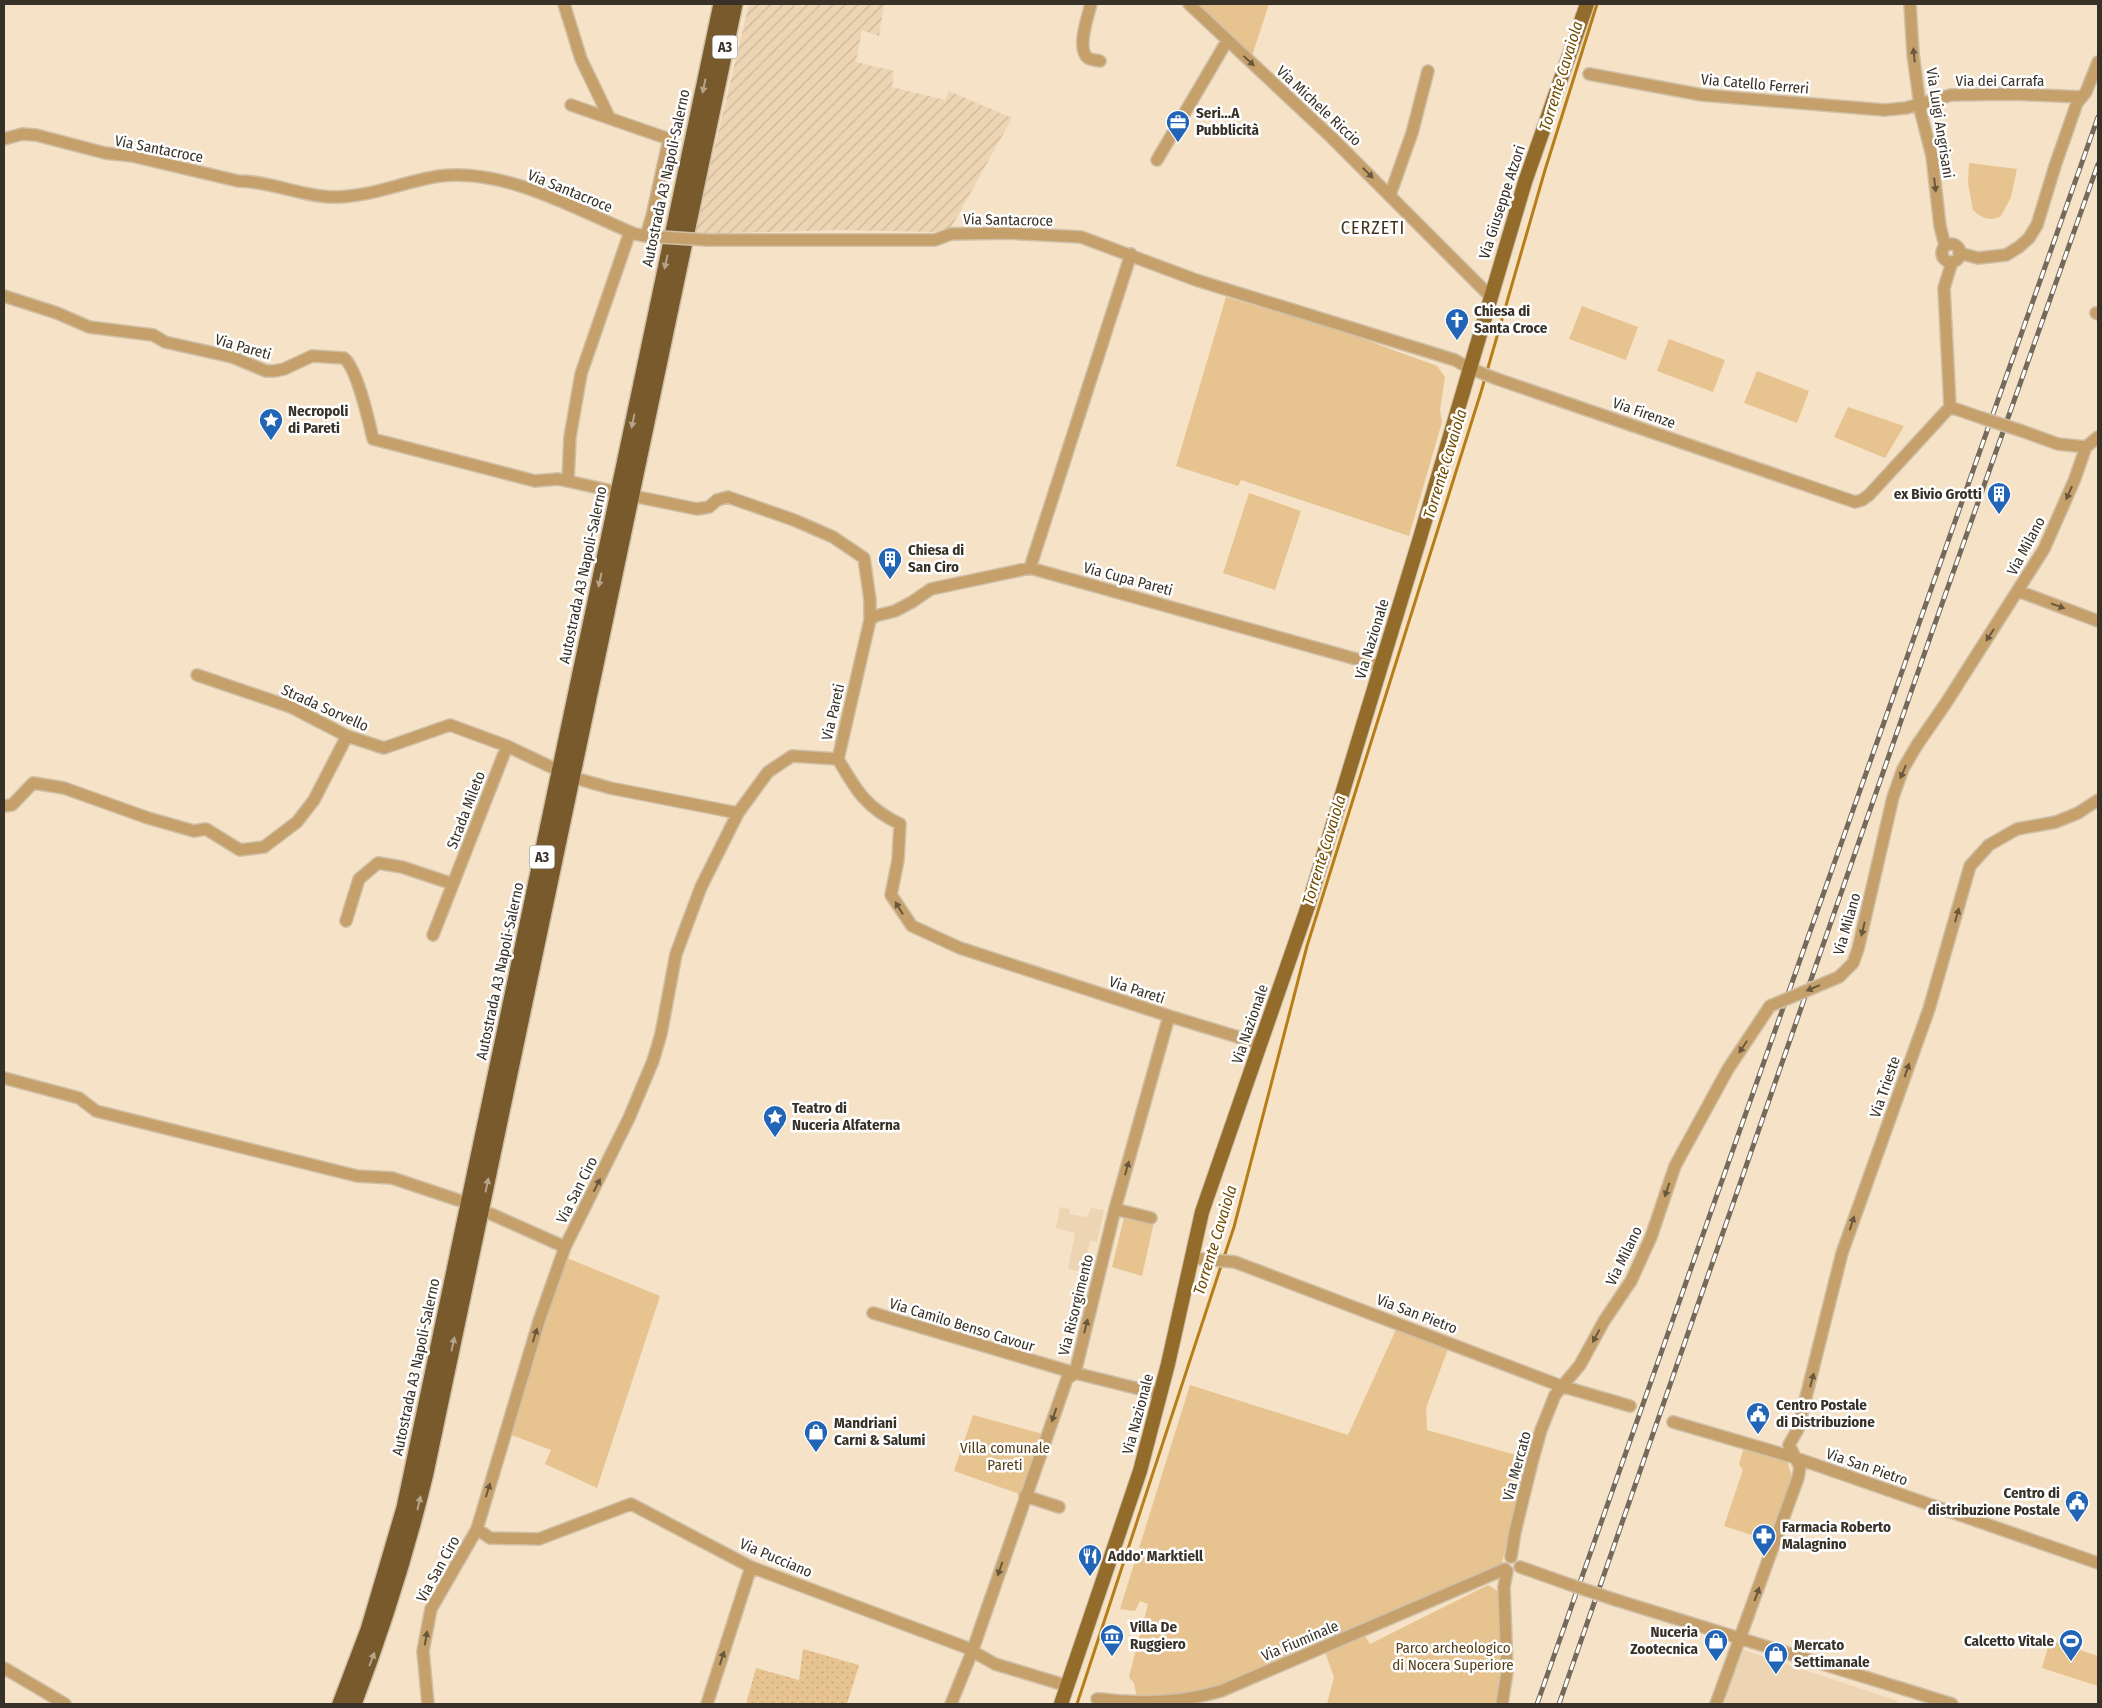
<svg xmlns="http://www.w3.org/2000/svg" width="2102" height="1708" viewBox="0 0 2102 1708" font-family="'Fira Sans Condensed',sans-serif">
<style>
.built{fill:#edd5b4}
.industrial{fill:url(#industrial-furrows)}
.grass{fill:url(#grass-dots)}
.green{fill:#e7c390}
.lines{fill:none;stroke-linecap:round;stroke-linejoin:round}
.stream{stroke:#b67e18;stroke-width:3}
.minor-casing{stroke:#cfbfa7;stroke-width:14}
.primary-casing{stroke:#cfbfa7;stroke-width:16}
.motorway-casing{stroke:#cfbfa7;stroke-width:18}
.minor{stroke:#c5a06a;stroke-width:11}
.primary{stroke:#936b2a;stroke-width:14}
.motorway{stroke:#795a2c;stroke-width:15}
.rail-casing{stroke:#756a5a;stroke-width:5}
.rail{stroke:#fff;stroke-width:3;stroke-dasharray:9;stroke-linecap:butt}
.minor-bridge-casing{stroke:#cfbfa7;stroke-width:14;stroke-linecap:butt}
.minor-bridge{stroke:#c5a06a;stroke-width:11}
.oneway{fill:#69583e}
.oneway2{fill:#b5a48b}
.labels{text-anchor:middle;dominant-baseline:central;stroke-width:5;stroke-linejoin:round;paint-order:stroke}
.shield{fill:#fff;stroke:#746f68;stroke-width:1}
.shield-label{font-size:14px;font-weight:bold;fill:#383127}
.street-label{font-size:15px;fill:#383127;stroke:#fff}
.poi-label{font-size:15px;font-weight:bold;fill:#383127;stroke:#fff;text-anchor:start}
.park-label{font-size:15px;fill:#563e18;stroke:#fff}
.water-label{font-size:16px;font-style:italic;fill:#714b00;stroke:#fff}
.quarter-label{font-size:18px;letter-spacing:1px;fill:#42331d;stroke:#fff}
</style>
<defs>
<pattern id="industrial-furrows" width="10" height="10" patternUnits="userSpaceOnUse" patternTransform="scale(1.25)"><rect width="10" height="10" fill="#edd5b4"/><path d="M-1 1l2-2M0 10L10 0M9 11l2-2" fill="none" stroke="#ccb79b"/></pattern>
<pattern id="grass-dots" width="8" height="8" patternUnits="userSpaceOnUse" patternTransform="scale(1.25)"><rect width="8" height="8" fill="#e7c390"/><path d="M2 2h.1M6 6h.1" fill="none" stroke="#c7a87c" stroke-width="1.8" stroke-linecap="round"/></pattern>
</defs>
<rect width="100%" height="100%" fill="#f5e2c7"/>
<path class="built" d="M1060 1207 1070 1209 1069 1214 1087 1217 1091 1208 1104 1210 1097 1242 1090 1241 1083 1272 1068 1269 1075 1233 1056 1228Z
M1741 1649 1898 1701 1896 1704H1721Z"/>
<path class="industrial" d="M749 4H884L879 36 862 30 856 62 894 71 892 87 945 100 949 91 1012 118 951 228 934 232 840 230 694 234Z"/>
<path class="grass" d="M803 1649 859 1665 847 1704H746L756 1668 799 1680Z"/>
<path class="green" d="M1196 4H1269L1252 56Z
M1969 163 2017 169 2011 197 2001 216C1990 222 1982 218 1973 210L1968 183Z
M1226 297 1336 329 1437 366 1445 377 1440 410 1442 422 1409 536 1241 480 1238 486 1176 466Z
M1582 306 1638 327 1626 360 1569 339Z
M1669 339 1725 360 1713 392 1657 371Z
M1757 371 1809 391 1797 423 1744 403Z
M1848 407 1904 426 1885 458 1834 437Z
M1249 493 1301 511 1275 590 1223 573Z
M1125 1214 1154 1222 1142 1276 1112 1267Z
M567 1258 660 1296 597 1488 545 1464 551 1450 509 1434Z
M1399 1323 1449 1346 1426 1408 1427 1430 1527 1458 1502 1563 1214 1690 1137 1698 1134 1683 1129 1677 1148 1604 1140 1601 1135 1611 1120 1609 1190 1385 1348 1435Z
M973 1415 1043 1434 1025 1496 954 1471Z
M1744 1447 1787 1461 1793 1480 1773 1542 1724 1526 1743 1470 1739 1464Z
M1488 1585 1499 1592 1502 1652 1496 1704H1327L1334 1677 1325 1652 1364 1634 1370 1644Z
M2050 1640 2098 1656V1686L2042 1668Z"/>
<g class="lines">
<path class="stream" d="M1224 1257 1234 1227 1307 946 1481 392 1545 170 1597 4
M1077 1704 1222 1263"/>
<g class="minor-casing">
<path id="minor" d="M564 4 581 59 609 117
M1091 4C1088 16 1076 49 1088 58 1091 60 1096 60 1100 61
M1189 4 1331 137 1490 296
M1910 4 1913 54 1921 113 1932 156 1940 226 1945 246
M1589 74 1702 95 1884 110 1906 108 1951 95 2014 94 2082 97
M4 139 22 134 36 135 105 153 132 156 238 181C271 181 302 197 335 197 371 197 405 181 440 176 506 168 575 209 635 234L646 236 652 216 669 139 571 105
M1157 160 1227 41
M1390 195 1412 133 1428 71
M707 240H935L951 234 1009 233 1081 237 1196 280 1455 360 1469 368 1497 379 1855 502 1862 500 1869 495 1950 407 1944 288 1952 262
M1942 253a9 9 0 1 1 18 0a9 9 0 1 1-18 0Z
M1959 253 1978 258 2006 255 2019 247 2029 238 2037 225 2055 166 2077 103 2086 92 2098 62
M4 296 57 313 89 327 153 335 165 342 232 357 266 371H274L284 369 312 356 344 358C357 368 369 422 373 439L535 481 558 479 608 490
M2096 313 2098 314
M1950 407 1982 418
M2022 431 2058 444 2086 447 2098 437
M568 481 570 437 581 374 630 232
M638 497 697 509 709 507 717 500 728 497 794 520 833 537 864 558 870 600V620L838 759C856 790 866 808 900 824L898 860 891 895 912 926 960 948 1169 1016 1261 1044
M1030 568 1131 254
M2018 591 2098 621
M870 620 875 616 895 611 912 602 931 589 1030 568 1381 666
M197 675 291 707 347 736 384 748 450 725 507 746 551 767
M582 780 610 788 738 813
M4 806 12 805 33 783 64 788 148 818 194 831 206 829 240 850 264 847 297 822 314 800 347 736
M346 921 359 879 378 863 402 867 453 884
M433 935 507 746
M1853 963 1858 949 1893 797 1903 769 1917 745 1946 703 2044 549 2074 481 2086 447
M4 1078 79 1098 96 1111 357 1176 392 1178 458 1200
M1115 1209 1151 1218
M491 1214 565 1247
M1191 1258 1235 1262 1561 1386 1630 1406
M873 1313 1075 1373 1160 1394
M1673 1422 1796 1458 2098 1563
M1025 1496 1059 1507
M477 1529 490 1538 539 1539 631 1504 751 1567 965 1647 995 1664 1068 1686
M1511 1557 1515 1532 1532 1462 1541 1430 1555 1395 1580 1365 1604 1321 1631 1281 1651 1237 1675 1166 1728 1069 1770 1006
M1520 1567 1571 1585
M1616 1600 1952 1704
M4 1668 65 1704
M1097 1699C1106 1699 1115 1701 1124 1701 1156 1703 1191 1700 1221 1691L1505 1569
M428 1704 423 1651 431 1609 477 1529 539 1321 565 1247 629 1118 653 1061 661 1034 676 954 701 887 738 813 768 772 792 756 838 759
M707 1704 751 1567
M951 1704 972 1652 1067 1379 1075 1373 1115 1209 1169 1016
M1502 1704 1507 1672 1504 1587 1507 1571
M1716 1704 1798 1478 1800 1467 1789 1445 1798 1429 1842 1253 1929 1009 1970 866 1989 845 2017 829 2056 822 2078 813 2098 800"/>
</g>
<g class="primary-casing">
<path id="primary" d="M1061 1704 1140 1471 1168 1364 1202 1212 1308 906 1419 541 1525 182 1587 4"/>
</g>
<g class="motorway-casing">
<path id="motorway" d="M340 1704 368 1630 404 1508 721 4
M354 1704C383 1628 407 1552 426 1473L735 4"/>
</g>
<use href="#minor" class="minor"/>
<use href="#primary" class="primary"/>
<use href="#motorway" class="motorway"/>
<g class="rail-casing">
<path id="rail" d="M1537 1704 2098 117
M1559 1704 1926 649 2098 164"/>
</g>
<use href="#rail" class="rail"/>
<g class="minor-bridge-casing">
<path id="minor-bridge" d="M646 236 707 240
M1982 418 2022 431
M1770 1006 1839 977 1853 963
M1571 1585 1616 1600"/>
</g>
<use href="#minor-bridge" class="minor-bridge"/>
</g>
<defs><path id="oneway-solid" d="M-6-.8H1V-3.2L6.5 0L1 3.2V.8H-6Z" transform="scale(1.25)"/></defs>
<g class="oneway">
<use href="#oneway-solid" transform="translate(1914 55) rotate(-96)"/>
<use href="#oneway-solid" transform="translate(1249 61) rotate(43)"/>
<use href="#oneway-solid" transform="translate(1368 173) rotate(45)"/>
<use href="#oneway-solid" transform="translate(1935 185) rotate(83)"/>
<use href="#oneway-solid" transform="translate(2069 493) rotate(114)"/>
<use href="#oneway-solid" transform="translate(2058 606) rotate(20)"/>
<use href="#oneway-solid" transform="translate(1990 635) rotate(123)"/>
<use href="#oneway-solid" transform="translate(1903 772) rotate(113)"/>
<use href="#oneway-solid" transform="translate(899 908) rotate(-122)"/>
<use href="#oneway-solid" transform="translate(1957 915) rotate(-74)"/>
<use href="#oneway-solid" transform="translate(1863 929) rotate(104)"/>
<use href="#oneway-solid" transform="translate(1813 988) rotate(157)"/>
<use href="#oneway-solid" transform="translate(1743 1047) rotate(123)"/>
<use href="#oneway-solid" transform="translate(1907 1070) rotate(-71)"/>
<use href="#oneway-solid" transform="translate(1127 1168) rotate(-74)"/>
<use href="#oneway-solid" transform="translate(597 1185) rotate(-63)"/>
<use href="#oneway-solid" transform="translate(1667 1190) rotate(109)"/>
<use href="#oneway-solid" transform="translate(1852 1223) rotate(-72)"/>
<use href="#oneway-solid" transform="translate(1086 1326) rotate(-76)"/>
<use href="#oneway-solid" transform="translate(535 1335) rotate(-73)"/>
<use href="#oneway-solid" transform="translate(1596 1336) rotate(118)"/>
<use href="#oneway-solid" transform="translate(1812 1380) rotate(-75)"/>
<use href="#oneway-solid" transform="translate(1054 1415) rotate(109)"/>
<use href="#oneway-solid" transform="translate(488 1490) rotate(-73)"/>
<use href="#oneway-solid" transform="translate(1000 1569) rotate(109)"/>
<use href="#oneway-solid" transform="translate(1757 1594) rotate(-70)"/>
<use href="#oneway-solid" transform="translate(426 1638) rotate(-80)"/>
<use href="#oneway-solid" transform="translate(722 1658) rotate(-72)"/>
</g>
<g class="oneway2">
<use href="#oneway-solid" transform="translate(704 86) rotate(102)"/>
<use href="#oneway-solid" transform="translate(666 262) rotate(102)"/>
<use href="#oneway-solid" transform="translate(633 421) rotate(102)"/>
<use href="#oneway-solid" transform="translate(600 580) rotate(102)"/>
<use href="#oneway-solid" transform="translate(487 1185) rotate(-78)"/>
<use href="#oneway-solid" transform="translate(453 1344) rotate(-78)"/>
<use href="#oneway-solid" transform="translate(419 1503) rotate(-77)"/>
<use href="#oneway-solid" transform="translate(372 1659) rotate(-69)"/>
</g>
<defs>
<g id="office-pin" transform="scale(1.25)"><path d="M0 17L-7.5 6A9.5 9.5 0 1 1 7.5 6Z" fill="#2264b5" stroke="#fff"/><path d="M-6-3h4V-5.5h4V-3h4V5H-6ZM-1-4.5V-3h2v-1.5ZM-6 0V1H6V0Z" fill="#fff"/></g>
<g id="church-pin" transform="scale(1.25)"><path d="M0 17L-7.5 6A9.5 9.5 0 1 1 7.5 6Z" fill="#2264b5" stroke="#fff"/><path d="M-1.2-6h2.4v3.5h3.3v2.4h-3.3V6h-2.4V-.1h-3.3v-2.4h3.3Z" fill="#fff"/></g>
<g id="sight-pin" transform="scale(1.25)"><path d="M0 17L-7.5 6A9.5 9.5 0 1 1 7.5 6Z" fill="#2264b5" stroke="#fff"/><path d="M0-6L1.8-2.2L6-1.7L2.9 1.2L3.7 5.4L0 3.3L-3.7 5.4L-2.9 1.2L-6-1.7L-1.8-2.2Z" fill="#fff"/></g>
<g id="building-pin" transform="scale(1.25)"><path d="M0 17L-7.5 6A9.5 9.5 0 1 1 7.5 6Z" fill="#2264b5" stroke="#fff"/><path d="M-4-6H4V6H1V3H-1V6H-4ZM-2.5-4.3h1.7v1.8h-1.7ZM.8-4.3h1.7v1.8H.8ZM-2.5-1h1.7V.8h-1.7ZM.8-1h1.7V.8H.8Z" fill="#fff"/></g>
<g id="civic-pin" transform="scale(1.25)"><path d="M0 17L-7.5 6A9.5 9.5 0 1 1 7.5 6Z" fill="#2264b5" stroke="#fff"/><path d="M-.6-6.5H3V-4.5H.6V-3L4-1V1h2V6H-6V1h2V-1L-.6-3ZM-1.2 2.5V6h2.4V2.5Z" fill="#fff"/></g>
<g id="shop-pin" transform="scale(1.25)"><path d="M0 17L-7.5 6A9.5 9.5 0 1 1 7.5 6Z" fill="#2264b5" stroke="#fff"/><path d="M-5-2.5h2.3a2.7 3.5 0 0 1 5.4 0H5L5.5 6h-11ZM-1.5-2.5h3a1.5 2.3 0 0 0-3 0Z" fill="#fff"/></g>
<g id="pharmacy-pin" transform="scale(1.25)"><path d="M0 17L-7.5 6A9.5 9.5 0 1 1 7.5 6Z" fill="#2264b5" stroke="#fff"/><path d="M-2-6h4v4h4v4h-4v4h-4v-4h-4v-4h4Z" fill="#fff"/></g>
<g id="restaurant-pin" transform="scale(1.25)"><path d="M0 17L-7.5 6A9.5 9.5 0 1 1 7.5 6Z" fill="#2264b5" stroke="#fff"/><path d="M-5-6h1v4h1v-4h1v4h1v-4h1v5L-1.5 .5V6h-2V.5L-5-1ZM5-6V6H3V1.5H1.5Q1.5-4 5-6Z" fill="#fff"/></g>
<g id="museum-pin" transform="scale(1.25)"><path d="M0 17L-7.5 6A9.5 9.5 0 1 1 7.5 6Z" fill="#2264b5" stroke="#fff"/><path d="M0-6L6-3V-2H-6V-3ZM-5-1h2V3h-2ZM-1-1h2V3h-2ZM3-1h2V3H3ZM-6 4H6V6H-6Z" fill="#fff"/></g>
<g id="stadium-pin" transform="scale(1.25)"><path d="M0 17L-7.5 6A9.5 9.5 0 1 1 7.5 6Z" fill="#2264b5" stroke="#fff"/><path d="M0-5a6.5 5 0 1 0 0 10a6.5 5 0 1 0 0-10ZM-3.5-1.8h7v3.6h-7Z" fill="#fff"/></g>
</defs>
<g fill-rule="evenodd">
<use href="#office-pin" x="1178" y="122"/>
<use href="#church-pin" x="1457" y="320"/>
<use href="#sight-pin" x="271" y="420"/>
<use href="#building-pin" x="1999" y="494"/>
<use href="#building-pin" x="890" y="559"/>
<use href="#sight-pin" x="775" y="1117"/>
<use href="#civic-pin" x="1758" y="1414"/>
<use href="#shop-pin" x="816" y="1432"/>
<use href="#civic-pin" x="2077" y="1502"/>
<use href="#pharmacy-pin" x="1764" y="1536"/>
<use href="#restaurant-pin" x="1090" y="1556"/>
<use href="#museum-pin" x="1112" y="1636"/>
<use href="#shop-pin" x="1716" y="1641"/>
<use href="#stadium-pin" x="2071" y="1641"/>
<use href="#shop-pin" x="1776" y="1654"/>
</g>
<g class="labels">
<g class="shield">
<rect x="712.5" y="35.5" width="25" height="23" rx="4"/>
<rect x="529.5" y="845.5" width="25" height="23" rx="4"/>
</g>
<g class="shield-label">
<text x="725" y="47">A3</text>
<text x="542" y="857">A3</text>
</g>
<g class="street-label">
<text x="2000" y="81">Via dei Carrafa</text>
<text transform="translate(1755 84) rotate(5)">Via Catello Ferreri</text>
<text transform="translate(1319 106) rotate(43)">Via Michele Riccio</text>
<text transform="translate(1940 123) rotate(81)">Via Luigi Angrisani</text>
<text transform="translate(159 149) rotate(11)">Via Santacroce</text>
<text transform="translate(666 178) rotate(-78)">Autostrada A3 Napoli-Salerno</text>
<text transform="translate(570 191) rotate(22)">Via Santacroce</text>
<text transform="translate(1502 202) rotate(-72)">Via Giuseppe Atzori</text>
<text transform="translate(1008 220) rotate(1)">Via Santacroce</text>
<text transform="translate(243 347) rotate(16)">Via Pareti</text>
<text transform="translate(1644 413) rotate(19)">Via Firenze</text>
<text transform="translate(2026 546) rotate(-62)">Via Milano</text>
<text transform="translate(583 575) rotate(-78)">Autostrada A3 Napoli-Salerno</text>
<text transform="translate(1128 579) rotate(15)">Via Cupa Pareti</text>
<text transform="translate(1372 639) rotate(-73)">Via Nazionale</text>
<text transform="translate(325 708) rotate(24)">Strada Sorvello</text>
<text transform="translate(833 712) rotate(-77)">Via Pareti</text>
<text transform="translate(466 810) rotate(-69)">Strada Mileto</text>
<text transform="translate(1847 924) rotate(-74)">Via Milano</text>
<text transform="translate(500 971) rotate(-78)">Autostrada A3 Napoli-Salerno</text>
<text transform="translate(1137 990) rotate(18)">Via Pareti</text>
<text transform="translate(1250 1024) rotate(-71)">Via Nazionale</text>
<text transform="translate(1885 1087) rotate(-71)">Via Trieste</text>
<text transform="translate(577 1190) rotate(-63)">Via San Ciro</text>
<text transform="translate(1624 1256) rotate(-64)">Via Milano</text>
<text transform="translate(1076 1305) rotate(-76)">Via Risorgimento</text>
<text transform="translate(1417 1314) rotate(21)">Via San Pietro</text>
<text transform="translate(962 1325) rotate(17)">Via Camilo Benso Cavour</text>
<text transform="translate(416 1367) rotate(-78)">Autostrada A3 Napoli-Salerno</text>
<text transform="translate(1138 1414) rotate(-75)">Via Nazionale</text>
<text transform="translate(1517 1466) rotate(-75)">Via Mercato</text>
<text transform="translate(1867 1467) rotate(19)">Via San Pietro</text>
<text transform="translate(776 1558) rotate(23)">Via Pucciano</text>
<text transform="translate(438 1569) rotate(-61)">Via San Ciro</text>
<text transform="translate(1300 1641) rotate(-23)">Via Fiuminale</text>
</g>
<g class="poi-label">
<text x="1196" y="113">Seri...A<tspan x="1196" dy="17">Pubblicità</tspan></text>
<text x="1474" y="311">Chiesa di<tspan x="1474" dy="17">Santa Croce</tspan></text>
<text x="288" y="411">Necropoli<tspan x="288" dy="17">di Pareti</tspan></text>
<text x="1982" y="494" text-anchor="end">ex Bivio Grotti</text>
<text x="908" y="550">Chiesa di<tspan x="908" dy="17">San Ciro</tspan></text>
<text x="792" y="1108">Teatro di<tspan x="792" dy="17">Nuceria Alfaterna</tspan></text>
<text x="1776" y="1405">Centro Postale<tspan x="1776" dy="17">di Distribuzione</tspan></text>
<text x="834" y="1423">Mandriani<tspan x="834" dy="17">Carni &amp; Salumi</tspan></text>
<text x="2060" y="1493" text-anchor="end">Centro di<tspan x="2060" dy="17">distribuzione Postale</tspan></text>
<text x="1782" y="1527">Farmacia Roberto<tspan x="1782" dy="17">Malagnino</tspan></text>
<text x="1108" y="1556">Addo' Marktiell</text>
<text x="1130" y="1627">Villa De<tspan x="1130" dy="17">Ruggiero</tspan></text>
<text x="1698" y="1632" text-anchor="end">Nuceria<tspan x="1698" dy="17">Zootecnica</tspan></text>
<text x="2054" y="1641" text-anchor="end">Calcetto Vitale</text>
<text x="1794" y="1645">Mercato<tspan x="1794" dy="17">Settimanale</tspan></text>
</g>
<g class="park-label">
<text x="1005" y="1448">Villa comunale<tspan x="1005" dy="17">Pareti</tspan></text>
<text x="1453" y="1648">Parco archeologico<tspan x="1453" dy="17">di Nocera Superiore</tspan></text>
</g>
<g class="water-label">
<text transform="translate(1561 76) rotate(-73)">Torrente Cavaiola</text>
<text transform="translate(1445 464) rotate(-73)">Torrente Cavaiola</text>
<text transform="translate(1324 850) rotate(-73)">Torrente Cavaiola</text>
<text transform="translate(1215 1240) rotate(-73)">Torrente Cavaiola</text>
</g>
<g class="quarter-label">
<text x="1373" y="228">CERZETI</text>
</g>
</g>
<rect width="2102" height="1708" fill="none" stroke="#383127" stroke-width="10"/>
</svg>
